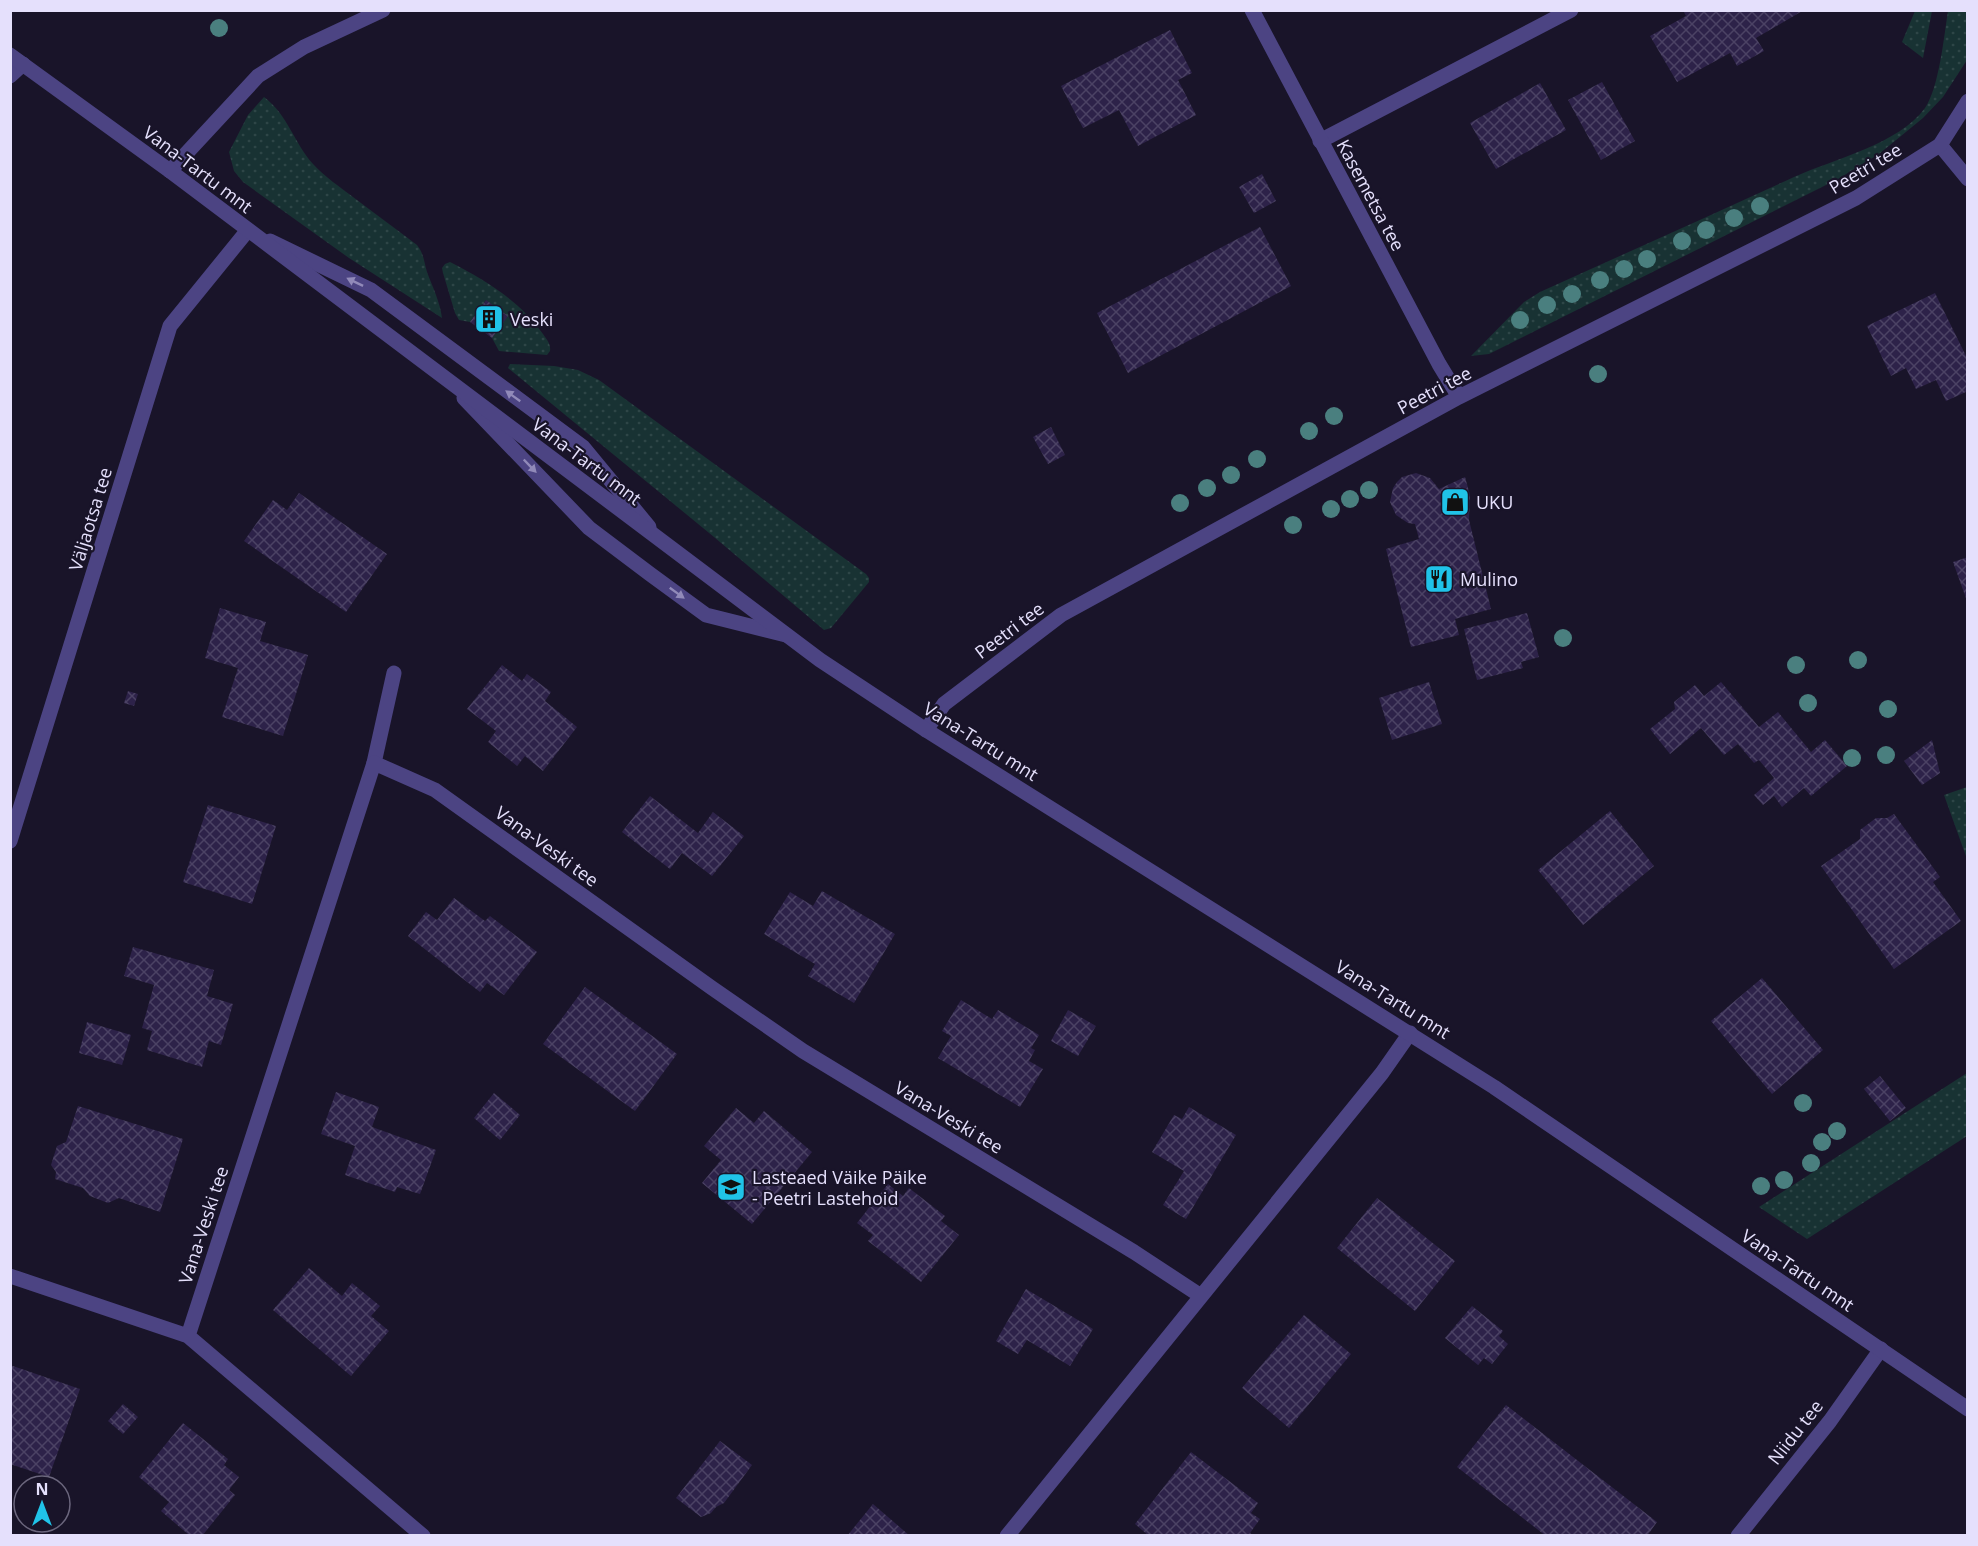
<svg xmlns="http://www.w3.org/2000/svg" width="1978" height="1546" viewBox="0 0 1978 1546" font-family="'Open Sans',sans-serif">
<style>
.grass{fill:url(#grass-dots)}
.building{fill:url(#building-cross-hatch)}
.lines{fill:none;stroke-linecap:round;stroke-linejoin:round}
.service{stroke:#4c4483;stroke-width:15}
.minor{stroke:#4c4483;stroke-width:15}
.tertiary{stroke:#4c4483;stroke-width:15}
.tree{fill:#4a7f7f}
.oneway{fill:#918ab9}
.labels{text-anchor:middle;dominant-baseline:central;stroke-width:4.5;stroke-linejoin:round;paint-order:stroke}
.street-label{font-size:18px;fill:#e5e0fc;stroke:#191429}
.poi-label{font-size:18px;fill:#e5e0fc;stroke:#191429;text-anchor:start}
</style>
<defs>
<pattern id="grass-dots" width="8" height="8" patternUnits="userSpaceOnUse" patternTransform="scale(1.5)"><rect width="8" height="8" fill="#183233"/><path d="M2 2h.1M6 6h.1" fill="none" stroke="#2e4647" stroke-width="1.8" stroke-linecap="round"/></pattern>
<pattern id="building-cross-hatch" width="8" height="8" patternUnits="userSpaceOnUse" patternTransform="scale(1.5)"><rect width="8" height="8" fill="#2d2249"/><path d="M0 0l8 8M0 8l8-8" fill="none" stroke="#4b4264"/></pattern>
</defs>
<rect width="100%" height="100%" fill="#191429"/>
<path class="grass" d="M1915 11H1932L1923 58 1902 42Z
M1948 11H1967V60L1943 97 1923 118 1879 154 1838 179 1489 354 1471 356 1524 302 1540 292C1624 254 1709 216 1794 177 1834 159 1899 144 1925 108 1939 88 1944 36 1948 11Z
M264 97C288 115 294 143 313 164 325 177 340 187 353 197 374 213 396 229 417 245 424 254 424 262 427 272 433 288 440 302 442 318L349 258 243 182 234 171 229 152 248 115Z
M450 262C485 280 520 301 543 334 547 340 551 344 550 351L547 355 499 351 492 338 486 300 470 322 459 320 455 313 443 273 442 268 445 264Z
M510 364 554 366 578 370 599 380 866 574 869 578V582L831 628 824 630 714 537 508 368Z
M1967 787H1968L1967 859 1944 795Z
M1967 1073V1136L1807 1239 1759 1207Z"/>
<path class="building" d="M1683 10H1804L1756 38 1764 51 1737 66 1730 53 1677 82 1650 36 1686 16Z
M1170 30 1192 73 1178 80 1196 115 1138 146 1119 110 1083 128 1061 86Z
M1602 82 1635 141 1601 160 1568 100Z
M1540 83 1566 130 1496 169 1470 123Z
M1262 174 1276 201 1254 213 1239 187Z
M1260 227 1291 286 1128 373 1097 313Z
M1935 293 1968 360V391L1946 401 1936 380 1916 389 1906 368 1891 376 1867 326Z
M486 300 508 316 492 338 470 322Z
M1051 427 1065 455 1048 464 1033 437Z
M1416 473 1430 478 1439 489 1465 477 1470 495 1469 520 1491 609 1455 619 1459 635 1411 647 1386 549 1419 539 1415 524 1408 523 1396 515 1390 502 1393 488 1397 482 1402 477Z
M299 493 387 554 346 612 244 541 273 500 287 510Z
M1968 557V601H1967L1953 562Z
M220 608 266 622 260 641 308 655 283 736 222 717 238 668 205 658Z
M1527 613 1539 657 1521 662 1523 668 1477 680 1464 629Z
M502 665 522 681 527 674 551 692 545 701 577 727 543 771 525 756 517 766 488 742 496 731 467 709Z
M1429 682 1442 724 1392 740 1379 698Z
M1721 682 1759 727 1778 712 1811 752 1825 740 1847 766 1811 796 1804 788 1782 807 1774 796 1763 805 1754 795 1774 778 1759 760 1754 763 1738 744 1724 755 1701 728 1670 754 1650 729 1675 709 1674 702 1695 685 1704 696Z
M128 691 138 694 134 706 124 703Z
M1932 740 1940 773 1922 785 1904 761Z
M650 796 698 833 713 812 744 836 712 876 682 853 670 869 622 832Z
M208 805 276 826 252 904 183 882Z
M1610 811 1654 866 1583 925 1538 870Z
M1894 814 1940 877 1933 882 1961 921 1894 969 1821 866 1860 839V830L1876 818H1887Z
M822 891 895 934 854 1003 808 976 815 964 764 934 790 892 813 906Z
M454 898 485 921 490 916 537 952 504 995 487 983 480 992 408 936 426 912 437 920Z
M133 947 214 970 207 996 233 1004 221 1045 209 1041 202 1067 147 1050 152 1031 142 1028 154 985 124 976Z
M1762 978 1823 1050 1772 1094 1711 1021Z
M585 987 677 1054 635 1111 543 1044Z
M961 1000 992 1019 998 1010 1039 1035 1031 1048 1035 1050 1029 1061 1043 1069 1020 1107 938 1058 951 1036 942 1031Z
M1068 1010 1096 1026 1078 1056 1051 1041Z
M87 1022 131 1035 122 1065 79 1053Z
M1880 1076 1906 1108 1890 1121 1864 1089Z
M336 1092 379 1107 372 1127 436 1150 420 1194 397 1187 395 1192 345 1175 355 1146 321 1134Z
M494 1093 520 1115 500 1140 474 1118Z
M78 1106 183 1139 160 1212 119 1198 108 1203 90 1196 83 1188 55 1179 56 1172 51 1165 57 1146 66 1142Z
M1189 1107 1236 1135 1186 1219 1163 1205 1184 1171 1152 1152 1174 1115 1182 1119Z
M736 1108 754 1123 764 1111 812 1152 752 1224 702 1183 721 1160 704 1146Z
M888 1184 903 1196 909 1188 945 1216 941 1221 959 1235 921 1282 868 1241 873 1235 857 1223Z
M1377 1198 1455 1261 1415 1311 1337 1248Z
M309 1268 342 1296 352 1283 380 1306 371 1316 389 1331 351 1376 273 1310Z
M1026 1289 1093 1329 1070 1366 1027 1340 1018 1354 996 1341Z
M1472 1306 1503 1331 1499 1336 1508 1344 1492 1364 1484 1358 1478 1365 1445 1338Z
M1304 1315 1351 1354 1289 1428 1242 1388Z
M10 1365 80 1389 49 1477 10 1464Z
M123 1404 138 1417 123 1434 108 1421Z
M1506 1405 1657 1522 1647 1536H1546L1457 1467Z
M183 1423 228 1459 224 1465 239 1477 229 1490 235 1495 202 1536H190L161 1511 169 1502 139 1477Z
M720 1441 752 1465 724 1503 716 1507 711 1513 701 1517 676 1498Z
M1191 1452 1258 1503 1251 1513 1260 1519 1250 1533 1254 1536H1149L1135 1524Z
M873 1504 910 1536H847Z"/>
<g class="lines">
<path class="service" d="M10 76 23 64
M1320 141 1571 10
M1940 145 1968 179
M270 241 371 290 583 447 649 527
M464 398 589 528 650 574 706 615 786 635
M374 763 394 673"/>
<path class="minor" d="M1252 10 1439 364 1459 397
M170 171 258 76 304 47 383 10
M926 730 944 704 1061 615 1459 397 1856 198 1940 145 1968 101
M10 841 170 326 248 230
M10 1276 188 1336
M423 1536 188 1336 374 763 435 790 712 988 803 1051 1134 1252 1201 1296
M1007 1536 1382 1073 1410 1033
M1738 1536 1830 1421 1881 1349"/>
<path class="tertiary" d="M10 55 170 171 820 660 926 730 1494 1087 1968 1409"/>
</g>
<g class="tree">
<circle cx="219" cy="28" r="9"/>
<circle cx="1760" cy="206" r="9"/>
<circle cx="1734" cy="218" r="9"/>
<circle cx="1706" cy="230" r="9"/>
<circle cx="1682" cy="241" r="9"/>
<circle cx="1647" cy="259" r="9"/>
<circle cx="1624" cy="269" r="9"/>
<circle cx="1600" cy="280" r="9"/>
<circle cx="1572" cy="294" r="9"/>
<circle cx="1547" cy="305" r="9"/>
<circle cx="1520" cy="320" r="9"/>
<circle cx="1598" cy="374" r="9"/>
<circle cx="1334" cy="416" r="9"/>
<circle cx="1309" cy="431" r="9"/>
<circle cx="1257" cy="459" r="9"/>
<circle cx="1231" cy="475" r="9"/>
<circle cx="1207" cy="488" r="9"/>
<circle cx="1369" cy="490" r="9"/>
<circle cx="1350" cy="499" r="9"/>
<circle cx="1180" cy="503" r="9"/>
<circle cx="1331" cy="509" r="9"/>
<circle cx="1293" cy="525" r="9"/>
<circle cx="1563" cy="638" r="9"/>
<circle cx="1858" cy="660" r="9"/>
<circle cx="1796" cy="665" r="9"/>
<circle cx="1808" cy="703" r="9"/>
<circle cx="1888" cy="709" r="9"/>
<circle cx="1886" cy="755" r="9"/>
<circle cx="1852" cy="758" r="9"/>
<circle cx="1803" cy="1103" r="9"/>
<circle cx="1837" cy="1131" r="9"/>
<circle cx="1822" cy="1142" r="9"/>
<circle cx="1811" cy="1163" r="9"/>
<circle cx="1784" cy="1180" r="9"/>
<circle cx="1761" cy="1186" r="9"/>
</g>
<defs><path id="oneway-solid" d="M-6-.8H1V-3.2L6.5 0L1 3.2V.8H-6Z" transform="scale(1.5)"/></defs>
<g class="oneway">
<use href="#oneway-solid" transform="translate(355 282) rotate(-154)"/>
<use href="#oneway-solid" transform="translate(513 396) rotate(-144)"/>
<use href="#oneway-solid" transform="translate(530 466) rotate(46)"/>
<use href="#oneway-solid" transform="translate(677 593) rotate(36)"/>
</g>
<defs>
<g id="building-square" transform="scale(1.5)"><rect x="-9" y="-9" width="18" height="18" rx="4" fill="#20c3e8" stroke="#191429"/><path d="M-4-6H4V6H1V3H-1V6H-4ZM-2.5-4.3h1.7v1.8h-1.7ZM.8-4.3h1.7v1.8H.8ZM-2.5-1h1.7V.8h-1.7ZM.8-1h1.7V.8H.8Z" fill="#111"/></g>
<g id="shop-square" transform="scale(1.5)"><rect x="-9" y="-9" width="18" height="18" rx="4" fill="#20c3e8" stroke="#191429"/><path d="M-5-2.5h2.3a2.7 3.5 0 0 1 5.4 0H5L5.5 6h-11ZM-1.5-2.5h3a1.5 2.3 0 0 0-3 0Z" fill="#111"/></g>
<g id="restaurant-square" transform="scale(1.5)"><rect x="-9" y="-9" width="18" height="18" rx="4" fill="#20c3e8" stroke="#191429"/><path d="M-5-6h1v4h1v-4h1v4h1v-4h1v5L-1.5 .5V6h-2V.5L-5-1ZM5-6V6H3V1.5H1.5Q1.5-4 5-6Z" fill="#111"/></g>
<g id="school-square" transform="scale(1.5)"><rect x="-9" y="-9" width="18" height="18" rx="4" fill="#20c3e8" stroke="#191429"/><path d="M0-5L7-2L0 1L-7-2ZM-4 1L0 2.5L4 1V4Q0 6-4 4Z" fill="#111"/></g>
</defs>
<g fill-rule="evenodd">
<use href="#building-square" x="489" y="319"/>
<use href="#shop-square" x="1455" y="502"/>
<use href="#restaurant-square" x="1439" y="579"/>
<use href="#school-square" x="731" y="1187"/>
</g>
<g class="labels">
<g class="street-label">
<text transform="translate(1865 168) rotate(-31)">Peetri tee</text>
<text transform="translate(198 169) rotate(37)">Vana-Tartu mnt</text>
<text transform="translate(1371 195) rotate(62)">Kasemetsa tee</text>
<text transform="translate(1434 390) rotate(-28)">Peetri tee</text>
<text transform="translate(587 461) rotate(37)">Vana-Tartu mnt</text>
<text transform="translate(90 519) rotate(-73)">Väljaotsa tee</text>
<text transform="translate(1009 630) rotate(-37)">Peetri tee</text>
<text transform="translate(981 741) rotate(32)">Vana-Tartu mnt</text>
<text transform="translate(547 846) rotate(36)">Vana-Veski tee</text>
<text transform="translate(1393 999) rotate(32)">Vana-Tartu mnt</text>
<text transform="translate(949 1117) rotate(31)">Vana-Veski tee</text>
<text transform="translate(203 1225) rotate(-72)">Vana-Veski tee</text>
<text transform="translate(1798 1270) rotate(34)">Vana-Tartu mnt</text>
<text transform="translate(1795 1432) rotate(-52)">Niidu tee</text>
</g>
<g class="poi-label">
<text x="510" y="319">Veski</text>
<text x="1476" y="502">UKU</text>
<text x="1460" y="579">Mulino</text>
<text x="752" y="1177">Lasteaed Väike Päike<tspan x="752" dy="21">- Peetri Lastehoid</tspan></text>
</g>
</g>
<rect width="1978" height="1546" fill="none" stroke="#e5e0fc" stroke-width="24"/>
<g transform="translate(42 1504)"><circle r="28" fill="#191429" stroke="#6b667d" stroke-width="1.5"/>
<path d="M0-4.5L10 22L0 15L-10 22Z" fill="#20c3e8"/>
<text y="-9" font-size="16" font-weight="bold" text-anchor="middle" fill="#e5e0fc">N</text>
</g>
</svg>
